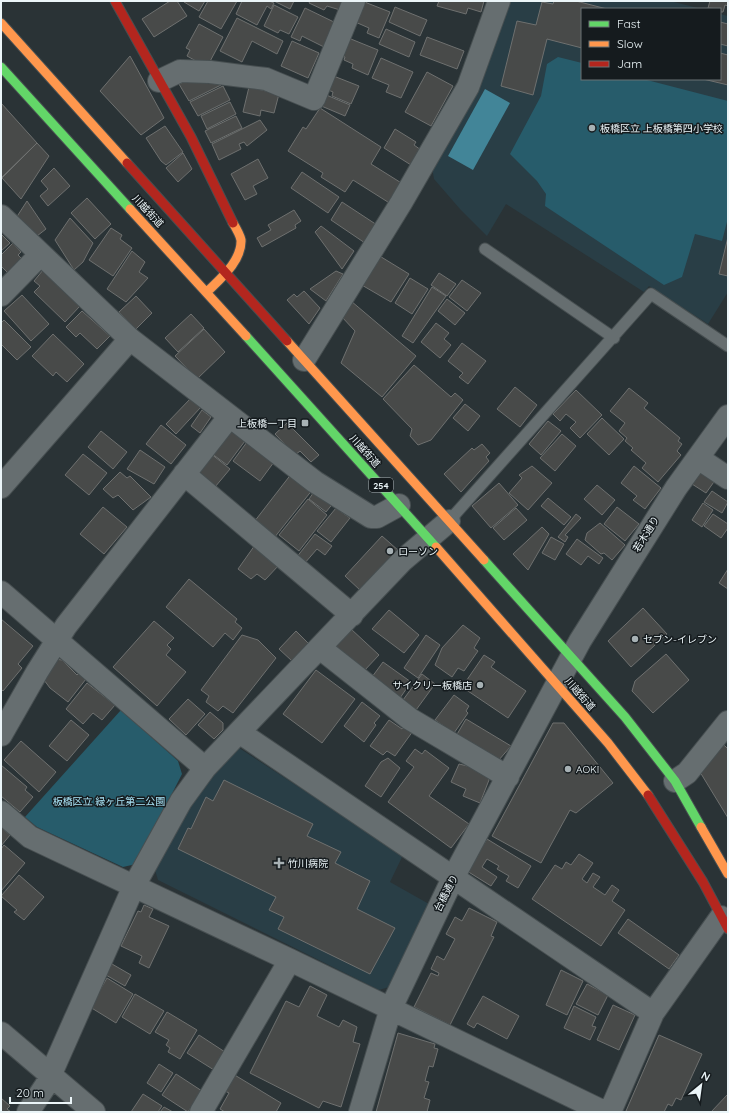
<svg xmlns="http://www.w3.org/2000/svg" width="729" height="1113" viewBox="0 0 729 1113" font-family="Quicksand,'Noto Sans JP',sans-serif">
<style>
.built{fill:#293e46}
.green{fill:#275c6b}
.water{fill:#428598}
.building{fill:#484a49;stroke:#6e706f}
.lines{fill:none;stroke-linecap:round;stroke-linejoin:round}
.lane-casing{stroke:#474f51;stroke-width:13}
.street-casing{stroke:#474f51;stroke-width:24}
.fast-casing{stroke:#474f51;stroke-width:11}
.slow-casing{stroke:#474f51;stroke-width:11}
.jam-casing{stroke:#474f51;stroke-width:11}
.lane{stroke:#666e70;stroke-width:11}
.street{stroke:#666e70;stroke-width:22}
.fast{stroke:#63d668;stroke-width:9}
.slow{stroke:#ff974d;stroke-width:9}
.jam{stroke:#b3261e;stroke-width:9}
.poi-dot{fill:#a7b1b4;stroke:#151b1e;stroke-width:1.5}
.labels{text-anchor:middle;dominant-baseline:central;stroke-width:3;stroke-linejoin:round;paint-order:stroke}
.shield{fill:#151b1e;stroke:#abb4b7;stroke-width:1}
.shield-label{font-size:9px;font-weight:bold;fill:#ebf5f8}
.poi-label{font-size:10px;fill:#ebf5f8;stroke:#151b1e;text-anchor:start}
.street-label{font-size:10px;fill:#ebf5f8;stroke:#151b1e}
.park-label{font-size:10px;fill:#abe6f9;stroke:#151b1e}
</style>
<rect width="100%" height="100%" fill="#2a3336"/>
<path class="built" d="M508 1H670L702 9H582V79H720V14L728 16V292L708 324 649 286 644 292 506 204 487 236 460 209 434 179 432 167Z
M236 746 403 855 390 882 429 904 389 987 379 990 158 880 155 870 194 800Z"/>
<path class="green" d="M558 57 582 63V79H643L728 101V218L722 241 695 234 682 277 664 285 545 206 546 194 537 181 510 154 541 96 547 64Z
M121 710 178 761 182 774 136 864 123 867 37 827 25 817Z"/>
<path class="water" d="M485 89 510 103 473 170 448 156Z"/>
<path class="building" d="M170 1H177L187 16 154 37 142 19Z
M185 1H205L199 11 184 2Z
M208 1H237L221 29 199 17Z
M242 1H269L274 3 271 9 267 6 257 25 236 14Z
M274 1H294L290 9Z
M310 1H343L340 10 327 6 324 10 309 3Z
M362 1 390 12 379 38 367 33 369 28 353 21Z
M439 1H484L481 12 468 8 466 14 437 6Z
M554 1H576L607 9H582V48L547 39 533 95 501 86 517 21 536 25 542 2 553 4Z
M710 1H728V6L725 5 723 12H720V9L708 8Z
M274 5 298 17 289 34 280 30 278 33 264 26Z
M395 7 427 20 420 36 389 22Z
M305 8 336 23 324 47 302 36 300 41 291 37Z
M237 18 283 41 277 54 252 41 242 62 220 51Z
M720 22 728 24V46L720 44Z
M199 24 223 37 207 67 187 56 190 50 186 48Z
M386 29 415 42 409 57 379 44Z
M346 37 378 50 368 75 352 68 353 64 344 60 345 57 339 54Z
M427 37 464 51 457 69 420 55Z
M292 41 319 53 308 78 281 66Z
M720 53 728 55V85L703 79H720Z
M130 56 164 118 141 135 100 91Z
M381 58 413 72 401 98 386 92 389 85 372 78Z
M427 72 453 86 431 126 405 112Z
M331 75 359 86 351 104 332 96 333 92 326 89Z
M190 79 221 85 189 101 179 84Z
M223 86 230 100 198 116 190 102Z
M249 87 279 94 274 113 261 110 260 116 243 112Z
M324 94 350 105 345 116 319 105Z
M230 102 236 114 207 129 201 116Z
M1 103 37 143 1 178Z
M320 108 381 147 371 164 403 184 391 204 353 180 345 192 321 177 323 173 288 151 303 127 306 129Z
M236 116 242 128 211 143 205 131Z
M260 120 267 130 247 146 244 142 239 144 241 149 219 160 212 144Z
M165 126 183 152 166 165 161 161 146 138Z
M395 129 416 142 414 145 421 150 411 165 384 148Z
M37 143 49 156 21 199 2 178Z
M183 153 192 169 178 182 166 168Z
M258 159 268 178 253 186 257 194 245 200 231 174Z
M54 168 70 186 48 206 40 196 48 189 41 181Z
M302 172 339 197 328 213 291 188Z
M87 198 111 224 95 239 71 213Z
M27 201 46 229 37 236 16 218Z
M342 202 377 225 365 243 331 220Z
M294 210 301 221 295 225 296 228 262 247 257 238 271 230 268 225Z
M70 218 93 243 83 262 74 270 55 240Z
M321 226 354 251 342 269 315 232Z
M111 228 122 235 120 239 132 248 113 276 89 260Z
M1 234 10 243 1 251Z
M728 237V276L719 274Z
M13 243 21 252 18 255 22 259 8 273 2 267 1 268V255Z
M132 251 145 262 139 272 148 278 126 302 107 289Z
M378 255 409 274 391 302 360 284Z
M43 270 80 306 65 322 34 292 40 286 34 281Z
M336 271 343 274 326 301 310 289Z
M439 273 456 284 447 296 431 285Z
M410 278 428 289 412 314 395 303Z
M462 280 481 293 467 311 449 297Z
M432 287 446 296 413 343 402 336Z
M304 291 320 308 309 324 287 300 294 294 297 297Z
M22 295 49 324 31 341 4 311Z
M136 296 152 313 136 329 119 312Z
M447 299 465 313 455 325 438 311Z
M351 301 416 356 382 397 341 363 355 331 341 316Z
M82 311 110 336 97 349 80 333 76 337 66 327Z
M191 314 204 328 178 352 165 338Z
M4 320 31 347 17 360 1 344V323Z
M436 323 449 333 444 339 451 345 440 358 421 342Z
M204 329 225 352 197 379 175 356Z
M53 334 84 364 67 382 56 372 53 376 32 356Z
M462 343 486 361 468 384 459 377 463 373 448 361Z
M414 365 451 397 455 393 463 400 431 440 418 445 410 436 412 429 383 399Z
M515 387 537 405 520 427 497 409Z
M629 388 648 403 644 408 680 438 678 441 682 444 677 451 681 455 658 482 642 468 646 463 631 450 633 448 625 441 627 438 619 431 625 423 610 411Z
M576 390 602 415 580 438 570 428 576 422 566 414 560 421 553 414Z
M191 398 201 407 176 434 166 424Z
M465 404 480 416 468 431 453 418Z
M202 410 211 417 200 433 191 426Z
M602 418 624 439 609 455 587 434Z
M548 421 561 431 541 455 529 444Z
M287 423 319 455 311 462 300 451 295 455 275 434Z
M161 425 186 445 171 464 146 444Z
M229 429 245 441 227 465 211 453Z
M101 431 127 452 113 469 88 447Z
M562 434 576 446 555 471 540 458Z
M247 442 274 462 260 481 233 461Z
M482 444 490 453 486 457 489 461 461 492 444 474 472 448 474 450Z
M140 450 165 467 154 484 127 469Z
M210 453 230 469 215 487 195 471Z
M83 454 107 473 89 495 65 475Z
M532 466 552 483 528 510 509 493 522 478 519 475Z
M634 466 661 488 645 509 633 500 637 496 621 483Z
M120 472 127 478 130 476 151 497 133 510 118 495 113 498 103 489Z
M706 472 716 479 706 493 692 484 699 473Z
M292 473 313 489 274 538 254 522Z
M499 483 518 505 491 528 472 506Z
M597 485 615 500 602 515 584 499Z
M316 489 334 502 326 512 309 499Z
M712 491 728 502 722 513 704 502Z
M548 498 571 517 564 525 541 506Z
M308 499 327 515 299 551 279 535Z
M703 503 713 510 702 527 692 520Z
M103 507 127 527 104 554 80 534Z
M617 507 639 524 625 541 604 524Z
M336 508 350 518 331 542 317 531Z
M516 508 527 520 504 540 493 528Z
M576 514 581 518 565 535 568 537 565 542 558 537Z
M713 514 728 524V528L721 538 704 526Z
M600 523 625 545 612 560 604 553 601 554 585 540 587 533Z
M542 527 549 534 528 570 513 554Z
M315 534 332 546 325 555 317 549 304 564 296 558Z
M382 536 399 551 361 591 345 576Z
M551 537 564 544 555 560 542 553Z
M577 539 603 558 599 564 588 556 581 565 566 554Z
M255 545 279 565 265 580 257 574 251 579 238 569Z
M728 569V589L719 583Z
M189 579 237 619 235 622 242 628 233 640 225 633 213 647 166 607Z
M643 608 667 634 631 667 608 641Z
M389 610 419 635 404 653 372 629Z
M1 619 33 646 18 664 22 668 3 691 1 689Z
M154 621 174 638 167 645 171 649 166 655 186 672 157 706 113 667Z
M463 625 480 638 474 648 478 651 464 671 458 668 452 677 435 665 442 648Z
M351 629 379 655 363 672 335 645Z
M296 631 309 644 292 661 279 649Z
M242 635 258 640 276 658 233 713 223 706 218 711 206 702 209 696 201 690Z
M426 635 440 645 418 678 404 668Z
M666 654 689 680 653 713 632 691 635 681Z
M484 655 495 662 491 667 526 691 508 718 462 687Z
M55 659 62 660 77 675 79 673 86 679 68 702 50 688 41 676Z
M383 662 411 682 400 698 372 677Z
M316 670 355 699 322 743 283 714Z
M422 674 435 684 416 710 403 700Z
M87 683 115 705 102 720 93 713 83 724 66 709Z
M454 695 469 706 466 711 468 713 454 733 435 720Z
M188 699 205 714 186 735 169 719Z
M362 702 380 716 374 723 376 725 364 742 344 726Z
M210 712 223 723V730L214 739 198 725Z
M466 719 511 746 498 761 456 736Z
M71 720 89 735 67 761 49 746Z
M389 720 402 729 405 725 413 731 395 756 387 751 383 755 370 746Z
M553 723H564L613 783 576 813 570 810 541 863 492 836Z
M21 741 56 772 39 792 4 760Z
M723 744 728 749V818L700 772Z
M415 749 422 754 425 750 449 768 429 796 469 824 451 848 388 802 414 767 406 761Z
M388 758 400 768 381 797 365 786 381 762Z
M459 764 476 768 489 777V780L480 803 463 796 466 789 451 782Z
M1 765 27 787 25 790 33 797 20 812 1 796Z
M224 780 313 824 307 836 341 852 335 863 370 881 357 909 395 928 370 974 278 929 284 917 269 910 276 897 178 849 188 828 191 829 206 797 213 801Z
M1 827 10 835 1 846Z
M487 839 531 866 518 888 506 881 509 876 497 869 499 866 487 859 482 867 497 877 491 886 467 871Z
M4 845 25 863 1 891V849Z
M579 854 593 863 582 879 587 883 593 873 600 877 593 887 605 895 612 885 619 890 612 901 625 910 601 946 532 899 555 865 562 869 566 862 571 865Z
M19 875 44 897 24 920 14 912 17 910 1 896Z
M144 905 153 909 149 917 169 926 149 968 139 963 142 956 121 946 138 911 141 912Z
M469 908 497 922 491 936 494 937 450 1025 414 1007 431 973 438 976 439 973 431 969 437 956 444 960 455 939 446 934 455 917 462 921Z
M628 919 679 955 669 969 618 933Z
M112 964 131 975 125 986 106 975Z
M561 970 583 981 567 1015 546 1005Z
M107 978 133 994 116 1023 90 1007Z
M587 984 608 995 598 1015 576 1004Z
M310 986 327 995 317 1016 339 1027 343 1020 357 1027 353 1042 360 1044 341 1107 323 1101 319 1108 250 1073 286 1001 299 1007Z
M135 994 164 1011 150 1034 122 1017Z
M483 996 519 1016 507 1039 477 1023 474 1028 467 1024Z
M613 1005 635 1015 619 1050 597 1040Z
M574 1006 596 1017 592 1026 596 1027 590 1040 564 1028Z
M167 1012 197 1030 180 1059 168 1052 170 1048 166 1045 169 1040 155 1032Z
M398 1033 435 1044 434 1048 438 1049 433 1067 429 1066 425 1081 429 1082 424 1098 430 1100 427 1112H376Z
M199 1035 225 1052 214 1070 187 1053Z
M659 1035 702 1054 681 1100 676 1098 672 1106 668 1104 664 1112H629L626 1111Z
M159 1064 173 1073 161 1092 147 1083Z
M176 1074 202 1091 188 1112 162 1095Z
M233 1074 281 1103 276 1112H225L220 1109 229 1093 223 1090Z
M143 1094 162 1106 158 1112H131Z
M728 1094V1112H711Z
M1 1098 10 1106 7 1109 11 1112H1Z
M164 1107 173 1112H160Z"/>
<g class="lines">
<g class="lane-casing">
<path id="lane" d="M485 249 614 338
M449 521 651 294 728 346"/>
</g>
<g class="street-casing">
<path id="street" d="M159 81 180 71 210 72 266 79 314 99 354 1
M1 216 130 339 315 482 371 517H377L399 505
M1 295 40 255
M304 360 401 203 468 87 499 1
M698 458 728 478
M184 474 352 615
M1 487 130 339
M1 592 205 768
M320 648 410 719 508 777
M239 732 653 1013
M1 735 37 672 66 626 229 417
M675 781 687 773 728 722
M1 812 30 837 290 960 604 1112
M1 1033 94 1112
M28 1112 46 1085 134 886 181 801 205 768 239 732 403 560 449 521
M201 1112 290 960
M360 1112 391 1008 454 876 580 641 676 488 728 416
M610 1112 653 1013 721 917"/>
</g>
<g class="fast-casing">
<path id="fast" d="M1 67 130 209
M246 336 436 547
M484 560 625 717 675 781 701 827"/>
</g>
<g class="slow-casing">
<path id="slow" d="M1 23 127 163
M130 209 246 336
M207 292C220 279 242 261 241 240 240 235 236 228 233 223
M287 341 484 560
M436 547 608 743 648 795
M701 827 728 874"/>
</g>
<g class="jam-casing">
<path id="jam" d="M115 1 191 137 233 223
M127 163 287 341
M648 795 703 882 728 929"/>
</g>
<use href="#lane" class="lane"/>
<use href="#street" class="street"/>
<use href="#fast" class="fast"/>
<use href="#slow" class="slow"/>
<use href="#jam" class="jam"/>
</g>
<g class="poi-dot">
<circle cx="592" cy="128" r="4"/>
<rect x="301" y="419" width="8" height="8" rx="2"/>
<circle cx="390" cy="551" r="4"/>
<circle cx="635" cy="639" r="4"/>
<circle cx="480" cy="685" r="4"/>
<circle cx="568" cy="769" r="4"/>
<path d="M277 857h4v4h4v4h-4v4h-4v-4h-4v-4h4z"/>
</g>
<g class="labels">
<rect class="shield" x="369" y="478" width="24" height="14" rx="3"/>
<g class="shield-label">
<text x="381" y="485">254</text>
</g>
<g class="poi-label">
<text x="600" y="128">板橋区立 上板橋第四小学校</text>
<text x="297" y="423" text-anchor="end">上板橋一丁目</text>
<text x="398" y="551">ローソン</text>
<text x="643" y="639">セブン-イレブン</text>
<text x="472" y="685" text-anchor="end">サイクリー板橋店</text>
<text x="576" y="769">AOKI</text>
<text x="288" y="863">竹川病院</text>
</g>
<g class="street-label">
<text transform="translate(148 211) rotate(47)">川越街道</text>
<text transform="translate(365 451) rotate(48)">川越街道</text>
<text transform="translate(646 534) rotate(-58)">若木通り</text>
<text transform="translate(580 694) rotate(49)">川越街道</text>
<text transform="translate(446 893) rotate(-63)">台橋通り</text>
</g>
<g class="park-label">
<text x="109" y="801">板橋区立 緑ヶ丘第二公園</text>
</g>
</g>
<rect width="729" height="1113" fill="none" stroke="#ebf5f8" stroke-width="4"/>
<rect x="581" y="8" width="140" height="72" fill="#151b1e" stroke="#6b7275"/>
<rect x="589" y="21" width="20" height="6" fill="#63d668" stroke="#6b7275"/>
<text x="617" y="28" font-size="12" fill="#ebf5f8">Fast</text>
<rect x="589" y="41" width="20" height="6" fill="#ff974d" stroke="#6b7275"/>
<text x="617" y="48" font-size="12" fill="#ebf5f8">Slow</text>
<rect x="589" y="61" width="20" height="6" fill="#b3261e" stroke="#6b7275"/>
<text x="617" y="68" font-size="12" fill="#ebf5f8">Jam</text>
<g transform="translate(701 1085) rotate(29)" stroke="#151b1e" stroke-width="3" paint-order="stroke">
<path d="M0-3L7 15L0 10L-7 15Z" fill="#ebf5f8"/>
<text y="-6" font-size="11" font-weight="bold" text-anchor="middle" fill="#ebf5f8">N</text>
</g>
<path d="M10 1097v6h61v-6" fill="none" stroke="#ebf5f8" stroke-width="2"/>
<text x="16" y="1097" font-size="12" fill="#ebf5f8" stroke="#151b1e" stroke-width="3" paint-order="stroke">20 m</text>
</svg>
